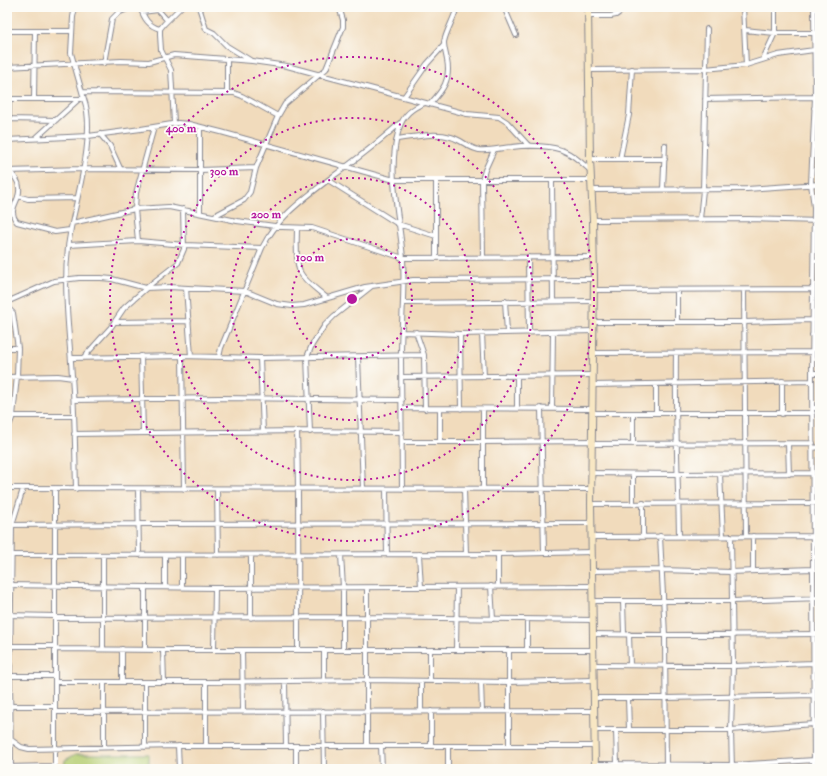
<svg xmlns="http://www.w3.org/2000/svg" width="827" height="776" viewBox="0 0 827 776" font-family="'IM FELL Double Pica',serif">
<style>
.pitch{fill:#b6ce73;stroke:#687e68}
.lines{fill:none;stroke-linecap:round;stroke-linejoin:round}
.street-casing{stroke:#86858d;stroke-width:6}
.secondary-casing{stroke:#86858d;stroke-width:8}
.street{stroke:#fff;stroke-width:4}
.secondary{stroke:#f8e7c3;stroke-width:6}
.ring{fill:none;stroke:#b5179e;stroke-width:2;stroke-dasharray:2 4}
.centre{fill:#b5179e;stroke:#fdfcf7;stroke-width:2}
.ring-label{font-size:12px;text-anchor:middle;font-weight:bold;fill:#b5179e;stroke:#fdfcf7;stroke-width:3.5;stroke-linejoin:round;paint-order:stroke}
</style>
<rect width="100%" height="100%" fill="#fdfcf7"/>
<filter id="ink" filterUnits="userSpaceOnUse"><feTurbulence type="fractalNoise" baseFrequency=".025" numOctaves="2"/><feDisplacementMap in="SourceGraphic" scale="8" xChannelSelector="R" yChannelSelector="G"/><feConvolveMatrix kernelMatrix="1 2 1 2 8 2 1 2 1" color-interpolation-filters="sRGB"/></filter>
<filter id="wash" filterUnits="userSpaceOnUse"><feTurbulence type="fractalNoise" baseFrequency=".012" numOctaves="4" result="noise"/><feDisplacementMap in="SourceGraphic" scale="16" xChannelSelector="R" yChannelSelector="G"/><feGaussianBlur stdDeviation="0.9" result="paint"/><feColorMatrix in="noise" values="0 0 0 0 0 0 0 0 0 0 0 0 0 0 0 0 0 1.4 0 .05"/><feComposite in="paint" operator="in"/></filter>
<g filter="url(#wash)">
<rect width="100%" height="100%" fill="#f1dbbc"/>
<path class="pitch" d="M76 754H149V769H64L65 760Z"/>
</g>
<g filter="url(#ink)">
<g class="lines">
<g class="street-casing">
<path id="street" d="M75 7 73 17 71 53 84 99
M140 7C144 18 148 26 160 29
M157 7 159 11 167 20
M199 7 206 29 214 33 227 46 250 60
M504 7 516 35
M743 7 746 65
M814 7 815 97 811 184 814 207 812 373 814 769
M142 12 158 10
M588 16H611L616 15 627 7
M745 30 775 33H820
M7 31H72
M227 59V92
M763 59 775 33V7
M104 63 112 19 118 13 132 7
M7 67 121 61 149 62 174 55 252 61 287 66 467 114 499 117 507 122 529 146
M589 70 705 69 746 65 778 55 814 50
M82 92 234 93 242 96 278 116
M404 97 427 64 444 45
M7 99H84C96 132 78 193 71 228 61 277 69 327 72 376 75 414 75 451 76 489
M34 99 35 31
M705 99 815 97
M430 104C443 90 451 80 447 60 446 54 444 48 444 42 446 31 454 19 457 7
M814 108H820
M9 119 56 120
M174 123 171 70 161 50 160 35V29L164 24 181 7
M100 134 110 146 120 168
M36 138 79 99
M397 139C415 137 434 132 451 137 462 140 468 148 479 150 491 151 500 148 512 147 527 145 553 145 566 152 575 156 583 164 590 170
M7 140 88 136 141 129 178 123 189 124 221 132 394 180H591
M9 140V99
M813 147H820
M590 159H665
M620 159 629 115 632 69
M7 171 83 169 200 170 256 168
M9 171C14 176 19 181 19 188 21 201 6 209 17 222L55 232 70 230
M328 180 398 224 436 236
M552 180 553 301
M663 189 665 145
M592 190 747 189 820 184
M18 196 28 199 77 198
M200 213V127
M214 216 244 200 250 192 256 168 278 116 285 104 326 69 343 27V20L339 7
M700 219 703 190 707 29
M593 220 748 219 820 221
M72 223 135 209 169 207 237 221 282 227 312 228 403 258 594 257
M297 228C297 240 295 261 300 272 305 282 318 290 327 298
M138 241 135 209 136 193 154 127
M69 245 138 241 185 245 262 248
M528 257 529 333
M436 258V181
M483 258 482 180 485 170 494 150
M814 261H820
M186 288 191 356
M594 290 813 289
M677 290V322
M744 290 746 536
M505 301 507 332
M7 302 54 281 79 278H101L112 279 146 288 169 287 245 291 277 304 292 306 304 305 365 287 413 280 594 279
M403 303 594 301
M7 307 13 313 18 348 17 376 13 416 7 431
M114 322 189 321
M594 322H744L812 320
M402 332 460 334 594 331
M416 332 424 355 425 409
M482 333 484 377
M460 334 461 409
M812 335H820
M7 348H18
M594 353 812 352
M676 353C675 414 678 475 679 536
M141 356 143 433
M182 356 184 489
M219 357 221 348 262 248C277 218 302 200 328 180 353 162 378 143 400 123
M358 357 363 489
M71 358 182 356 260 358 424 355
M83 358 111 327 124 308 151 284 178 263 184 249 183 209
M260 358 263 432
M812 373H820
M7 377 58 376 73 378
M402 377 593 375
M656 384V413
M593 385 812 381
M74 400 220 398 402 400
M402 408 592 409
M517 408V376
M541 408 544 553
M552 408 553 332
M813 408H820
M483 409V489
M592 413H813
M782 414V381
M7 416H74
M297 431C299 504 298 577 298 650
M310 432 307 357 312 345 325 325 334 316 372 286
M74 434 297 431 402 432
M402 442H482L592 441
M440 442V409
M592 444 813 443
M633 444V413
M788 444 789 474
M813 448 820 447
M591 473 678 474 813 473
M720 474 723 536
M813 483H820
M7 488 591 489
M138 489 139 555
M217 489 218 555
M386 489 387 554
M402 489C402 444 401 400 401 356 401 323 405 291 403 259 400 216 386 172 399 129 403 115 412 108 425 103
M464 489 466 554
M633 503V474
M591 504 820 503
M813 519H820
M7 525 139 524 591 523
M643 536V503
M660 536 665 635 666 769
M731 536 733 666 731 730 732 769
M753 536V571
M592 537 813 536
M419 554 421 587
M498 554V586
M7 555 498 554 592 552
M103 555V649
M182 555V587
M251 555V618
M341 555 343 587V650
M813 557H820
M592 571 661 570 731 572 813 569
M7 585 215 588 593 586
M491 586 493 619
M145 587V650
M165 587V555
M367 588V746
M593 601H732L820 598
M623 601 624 634
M7 615 55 616
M55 618 367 617 593 620
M593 634 665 635 820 634
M629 634 630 665
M7 646H55
M55 649 163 650H594
M122 649V682
M456 649 457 587
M163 650 164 682
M214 650 215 588
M242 650 243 711
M324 650V681
M430 650V681
M509 650V745
M527 650V620
M594 665 733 666 814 663
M7 676H55
M55 682H206L368 680 509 682 594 680
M104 682V747
M206 682V746
M285 682 286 746
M481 682 482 711
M594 698H666L813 695
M628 698 629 729
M7 706H55
M323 711 324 769
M421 711V681
M431 711V746
M56 712 594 711
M595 730H731L814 724
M616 730 617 764
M7 737 21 747 29 749 178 746H595
M178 746 179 769
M296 746V769
M381 746 382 769
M448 746V769
M145 747V682
M595 764 732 765 815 760
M7 767 55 766
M11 769 10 676 12 525 23 489
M55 769V489
M771 769V763"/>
</g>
<g class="secondary-casing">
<path id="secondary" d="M588 7 590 159 593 220 594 279 591 504 595 769"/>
</g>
<use href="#street" class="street"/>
<use href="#secondary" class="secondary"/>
</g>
</g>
<g class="ring">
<circle cx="352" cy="299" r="60"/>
<circle cx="352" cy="299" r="121"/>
<circle cx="352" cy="299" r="181"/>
<circle cx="352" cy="299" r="242"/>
</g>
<circle cx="352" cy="299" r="6" class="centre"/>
<g class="ring-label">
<text x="181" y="132">400 m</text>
<text x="224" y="175">300 m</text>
<text x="266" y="218">200 m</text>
<text x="310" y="261">100 m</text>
</g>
<rect width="827" height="776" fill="none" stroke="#fdfcf7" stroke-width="24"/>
</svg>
